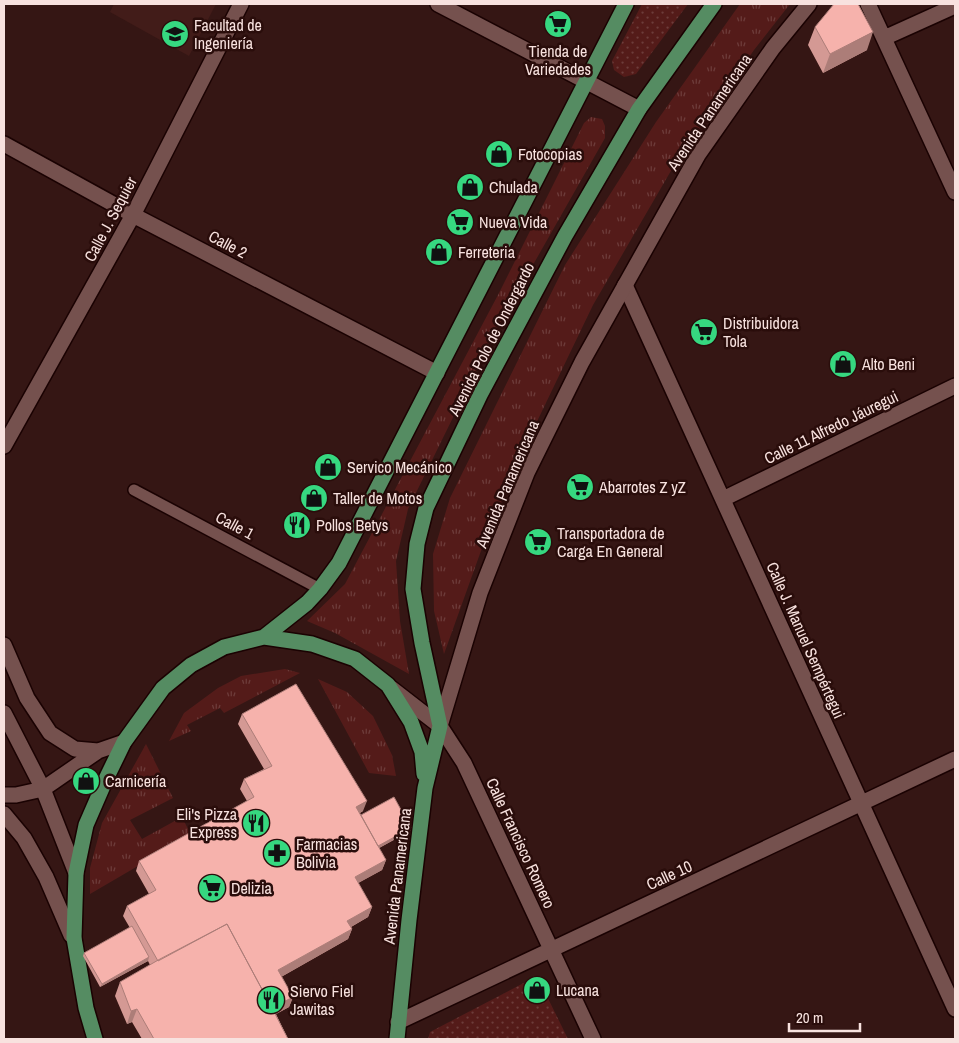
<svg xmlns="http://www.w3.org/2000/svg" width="959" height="1043" viewBox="0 0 959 1043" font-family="'Archivo Narrow',sans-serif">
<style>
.built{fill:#421c19}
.grass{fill:url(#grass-tufts)}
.park{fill:url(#park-dots)}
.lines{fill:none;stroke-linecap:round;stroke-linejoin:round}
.lane-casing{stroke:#1a0202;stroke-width:14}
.street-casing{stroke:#1a0202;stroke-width:18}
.secondary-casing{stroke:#1a0202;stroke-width:18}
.primary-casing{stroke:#1a0202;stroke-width:18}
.lane{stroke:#75514e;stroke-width:11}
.street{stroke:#75514e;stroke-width:15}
.secondary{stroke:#75514e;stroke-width:15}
.primary{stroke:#558c62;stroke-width:15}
.wall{fill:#d49994}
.shaded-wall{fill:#ac7d78}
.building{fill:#f6b2ac;stroke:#ac7d78}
.labels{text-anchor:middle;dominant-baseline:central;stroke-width:5;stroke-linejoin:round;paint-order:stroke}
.poi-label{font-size:16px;fill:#f8e2df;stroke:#2a0d0b;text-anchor:start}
.street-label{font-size:16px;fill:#f8e2df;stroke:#2a0d0b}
</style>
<defs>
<pattern id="grass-tufts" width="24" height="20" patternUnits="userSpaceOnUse" patternTransform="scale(1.25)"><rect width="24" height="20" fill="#541b19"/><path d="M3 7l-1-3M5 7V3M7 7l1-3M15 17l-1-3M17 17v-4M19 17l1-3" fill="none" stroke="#6d3c3a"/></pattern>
<pattern id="park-dots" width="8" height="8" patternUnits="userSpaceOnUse" patternTransform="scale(1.25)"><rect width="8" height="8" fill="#541b19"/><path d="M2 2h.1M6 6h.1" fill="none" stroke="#6d3c3a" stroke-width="1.8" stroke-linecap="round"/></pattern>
</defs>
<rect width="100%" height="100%" fill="#351614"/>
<path class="built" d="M114 4H216L189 56 110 12Z"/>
<path class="grass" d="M740 4H790L754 50 672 169 593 305 530 436 482 548 444 654 434 611 433 554 450 498 565 265 656 122Z
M591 117 602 119 605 126V138L496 330 408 509 396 561 400 621 409 674 335 633 307 621 345 584 499 293 584 123Z
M285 669 300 673 224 713 220 708 187 725 191 731 169 741 184 713 218 688 241 676Z
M318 679 347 692 373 716 392 755 396 776 369 773Z
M146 744 173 798 130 820 142 839 182 817 191 835 90 894V868L102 823Z"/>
<path class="park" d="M642 4H688L636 74 624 77 614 70 612 61Z
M537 976 568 1039H428L430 1032Z"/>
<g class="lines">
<g class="lane-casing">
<path id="lane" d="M134 490 320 589"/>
</g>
<g class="street-casing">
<path id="street" d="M438 4 639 109
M868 4 955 192
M884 38 955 6
M4 144 133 215 437 373
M625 285 955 1009
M4 446 133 215 241 4
M723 499 955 386
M391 688 440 726 464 763 593 1039
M398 1022 955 759"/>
</g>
<g class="secondary-casing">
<path id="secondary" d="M4 645 27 698 50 733 75 749 98 751 124 742
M4 713 43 789 76 873
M440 726 480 593 527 473 582 362 698 155 773 48 809 4
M4 795H16L43 789 98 751
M4 814 24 838 46 877 71 935 74 938"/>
</g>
<g class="primary-casing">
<path id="primary" d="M264 637 307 603 320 589 339 563 626 4
M95 1039 86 1008 74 938 76 873 86 825 106 779 124 742 163 688 191 665 224 647 264 637 312 644 355 659 388 685 411 722 422 752 424 774
M397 1039 409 920 425 788 440 726 422 643 413 589 417 544 426 508 480 395 565 236 639 109 714 4"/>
</g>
<use href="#lane" class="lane"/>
<use href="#street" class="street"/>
<use href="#secondary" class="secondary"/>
<use href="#primary" class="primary"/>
</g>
<path class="wall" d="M815 27 867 50 823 73 808 45Z
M242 714 363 811 360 813 361 815 411 828 410 831 379 848 386 860 382 870 358 883 372 907 368 917 351 927 352 929 348 939 281 977 293 997 289 1007 276 1014 288 1039H142L132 1022 127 1024 115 996 120 982 150 965 148 961 100 987 83 956 84 953 130 928 123 916 127 906 149 894 136 871 139 861 247 801 240 789 244 779 264 769 238 724Z"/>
<path class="shaded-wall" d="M873 32 867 50 823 73 830 54Z
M367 801 363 811 352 817 356 807Z
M411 828 410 831 372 852 373 848Z
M386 860 382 870 351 887 355 877Z
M372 907 368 917 344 931 347 921Z
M352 929 348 939 274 981 278 970Z
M149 957 148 961 100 987 102 984Z
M293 997 289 1007 267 1019 270 1009Z
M137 1009 132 1022 127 1024 131 1011Z"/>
<path class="building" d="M834 4H858L873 32 830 54 815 27Z
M296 684 367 801 356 807 386 860 355 877 372 907 347 921 352 929 278 970 293 997 272 1008 227 924 158 961 127 906 156 890 139 861 254 797 244 779 272 766 242 714Z
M394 797 411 828 378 846 361 815Z
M227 924 271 1006 288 1039H154L137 1009 131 1011 120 982 160 959Z
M132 926 149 957 102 984 84 953Z"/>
<defs>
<g id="supermarket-disc" transform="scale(1.4375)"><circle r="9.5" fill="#36d880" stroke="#2a0d0b"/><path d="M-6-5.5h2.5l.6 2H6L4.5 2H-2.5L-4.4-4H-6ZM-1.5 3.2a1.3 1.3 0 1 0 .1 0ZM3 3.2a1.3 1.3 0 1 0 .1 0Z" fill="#111"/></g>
<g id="university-disc" transform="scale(1.4375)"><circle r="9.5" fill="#36d880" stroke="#2a0d0b"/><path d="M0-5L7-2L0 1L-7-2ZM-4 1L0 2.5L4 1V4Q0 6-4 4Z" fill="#111"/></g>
<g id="shop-disc" transform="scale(1.4375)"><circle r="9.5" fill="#36d880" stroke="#2a0d0b"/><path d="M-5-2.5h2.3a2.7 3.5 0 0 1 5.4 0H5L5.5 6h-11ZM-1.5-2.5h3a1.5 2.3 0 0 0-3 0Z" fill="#111"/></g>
<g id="restaurant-disc" transform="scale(1.4375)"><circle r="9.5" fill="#36d880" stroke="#2a0d0b"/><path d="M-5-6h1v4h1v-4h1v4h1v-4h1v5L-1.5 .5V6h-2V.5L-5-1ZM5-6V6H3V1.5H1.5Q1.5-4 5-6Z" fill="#111"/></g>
<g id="pharmacy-disc" transform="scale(1.4375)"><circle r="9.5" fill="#36d880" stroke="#2a0d0b"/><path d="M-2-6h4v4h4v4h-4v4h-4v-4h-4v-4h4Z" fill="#111"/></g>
</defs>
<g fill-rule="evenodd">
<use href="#supermarket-disc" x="558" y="24"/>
<use href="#university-disc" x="175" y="34"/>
<use href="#shop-disc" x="499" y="154"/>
<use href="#shop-disc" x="470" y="187"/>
<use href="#supermarket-disc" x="460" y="222"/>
<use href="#shop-disc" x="439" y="252"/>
<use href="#supermarket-disc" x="704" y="332"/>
<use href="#shop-disc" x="843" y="364"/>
<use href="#shop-disc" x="328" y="467"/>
<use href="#supermarket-disc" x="580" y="487"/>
<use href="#shop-disc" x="314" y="498"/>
<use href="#restaurant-disc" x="297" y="525"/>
<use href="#supermarket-disc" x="538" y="542"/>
<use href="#shop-disc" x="86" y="781"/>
<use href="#restaurant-disc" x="256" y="823"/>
<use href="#pharmacy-disc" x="277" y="853"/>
<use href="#supermarket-disc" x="212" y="888"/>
<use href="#shop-disc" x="537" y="990"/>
<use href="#restaurant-disc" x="271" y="1000"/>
</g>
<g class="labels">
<g class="poi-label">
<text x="194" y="25">Facultad de<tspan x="194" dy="18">Ingeniería</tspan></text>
<text x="558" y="51" text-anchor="middle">Tienda de<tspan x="558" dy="18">Variedades</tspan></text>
<text x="518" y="154">Fotocopias</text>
<text x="489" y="187">Chulada</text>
<text x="479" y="222">Nueva Vida</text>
<text x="458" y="252">Ferreteria</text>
<text x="723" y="323">Distribuidora<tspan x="723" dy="18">Tola</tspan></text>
<text x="862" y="364">Alto Beni</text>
<text x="347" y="467">Servico Mecánico</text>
<text x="599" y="487">Abarrotes Z yZ</text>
<text x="333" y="498">Taller de Motos</text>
<text x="316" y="525">Pollos Betys</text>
<text x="557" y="533">Transportadora de<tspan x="557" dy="18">Carga En General</tspan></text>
<text x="105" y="781">Carnicería</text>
<text x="237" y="814" text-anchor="end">Eli's Pizza<tspan x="237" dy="18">Express</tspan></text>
<text x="296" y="844">Farmacias<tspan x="296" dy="18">Bolivia</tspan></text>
<text x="231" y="888">Delizia</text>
<text x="556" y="990">Lucana</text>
<text x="290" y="991">Siervo Fiel<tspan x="290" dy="18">Jawitas</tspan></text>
</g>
<g class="street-label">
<text transform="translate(709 112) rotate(-56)">Avenida Panamericana</text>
<text transform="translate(110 219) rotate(-62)">Calle J. Sequier</text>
<text transform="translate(228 244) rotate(28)">Calle 2</text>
<text transform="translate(491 339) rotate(-63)">Avenida Polo de Ondergardo</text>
<text transform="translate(831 427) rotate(-26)">Calle 11 Alfredo Jáuregui</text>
<text transform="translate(507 484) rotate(-67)">Avenida Panamericana</text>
<text transform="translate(235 525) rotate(28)">Calle 1</text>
<text transform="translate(806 640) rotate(66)">Calle J. Manuel Sempértegui</text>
<text transform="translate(521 843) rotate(65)">Calle Francisco Romero</text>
<text transform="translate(669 875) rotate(-25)">Calle 10</text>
<text transform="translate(397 876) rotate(-83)">Avenida Panamericana</text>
</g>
</g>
<rect width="959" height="1043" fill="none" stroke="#f8e2df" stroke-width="10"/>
<path d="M789 1023v8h71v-8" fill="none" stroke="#f8e2df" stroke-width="2.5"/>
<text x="796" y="1023" font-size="15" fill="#f8e2df" stroke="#2a0d0b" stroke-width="4" paint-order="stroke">20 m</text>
</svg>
